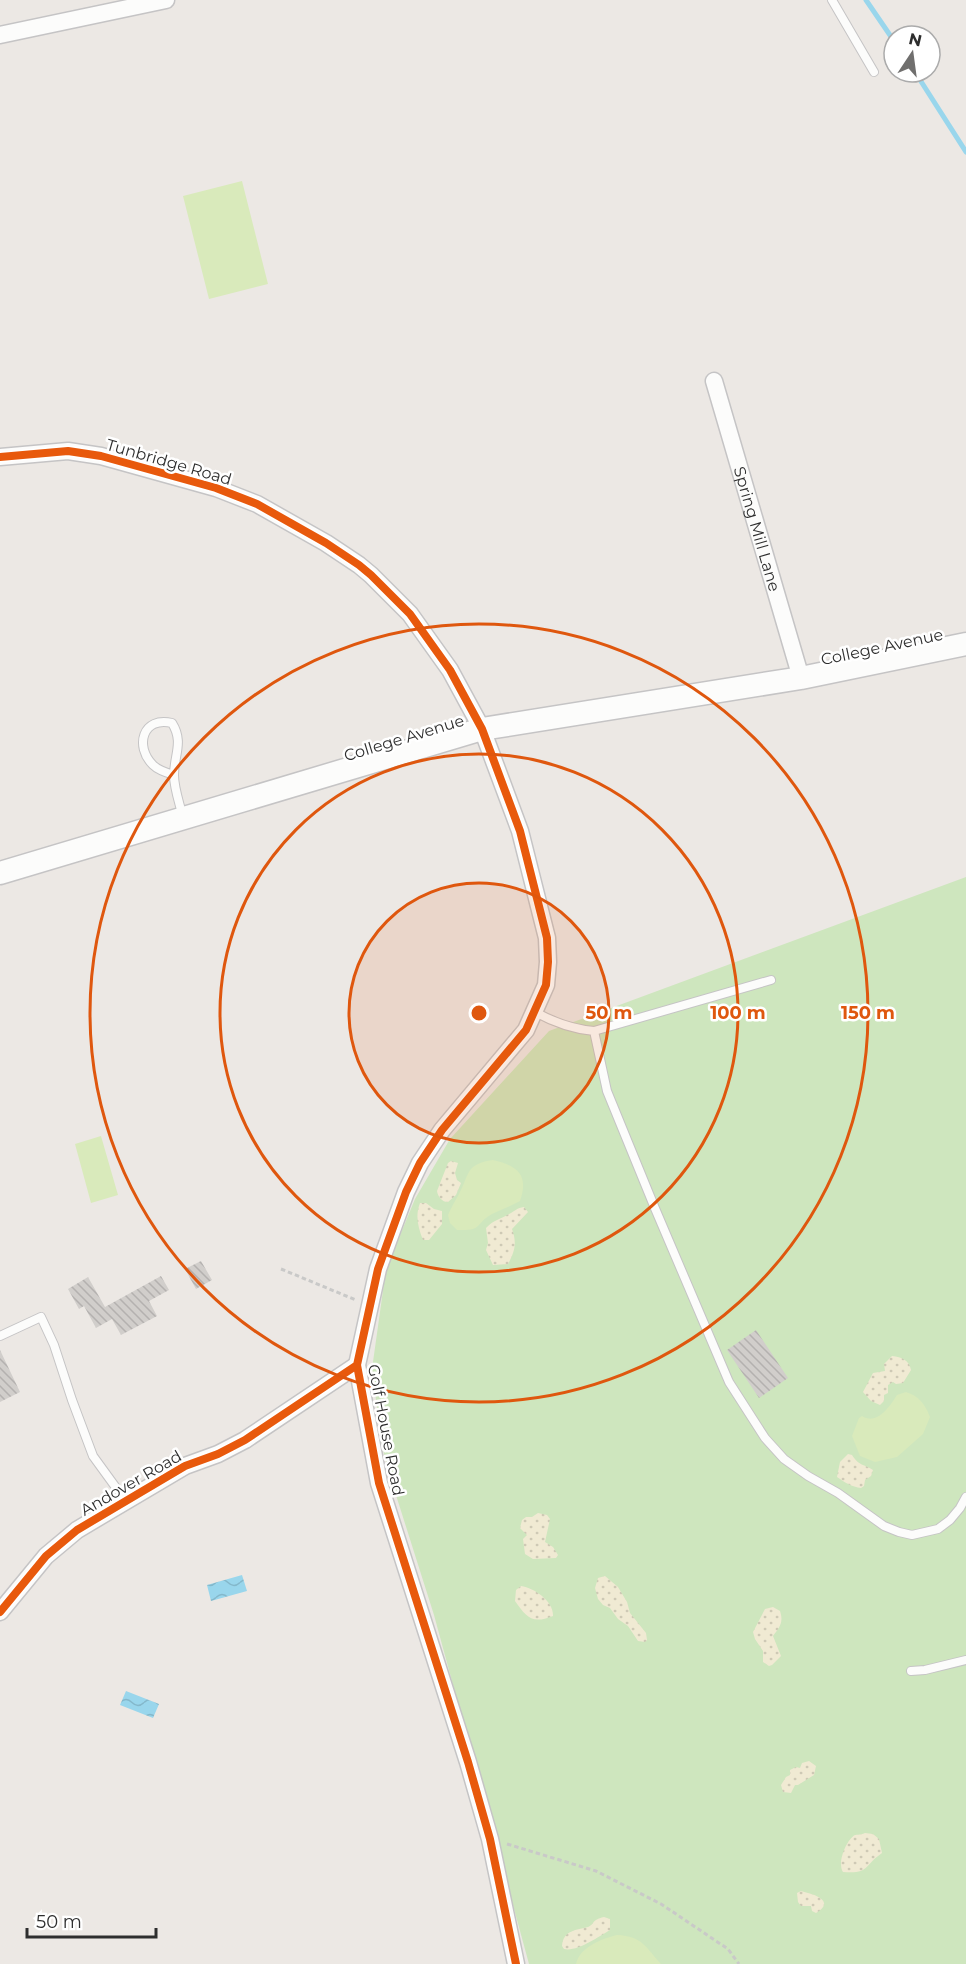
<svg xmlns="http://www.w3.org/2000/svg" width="966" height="1964" viewBox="0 0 966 1964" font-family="Montserrat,sans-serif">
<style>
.grass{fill:#cee6be}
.sand{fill:url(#sand-dots)}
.pitch{fill:#d9eabb}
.water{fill:url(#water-waves)}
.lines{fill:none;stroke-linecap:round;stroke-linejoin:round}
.stream{stroke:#99d6ec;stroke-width:5}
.building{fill:url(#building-back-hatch)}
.lane-casing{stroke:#c5c4c5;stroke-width:10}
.street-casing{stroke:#c5c4c5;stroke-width:19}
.secondary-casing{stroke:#c5c4c5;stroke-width:25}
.path{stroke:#c9c9c8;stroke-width:3;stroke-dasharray:4.5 3;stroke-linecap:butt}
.lane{stroke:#fcfcfb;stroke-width:8}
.street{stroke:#fcfcfb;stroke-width:16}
.secondary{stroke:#fcfcfb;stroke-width:22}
.cycleway-casing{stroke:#fff;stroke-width:11}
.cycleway{stroke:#e8590c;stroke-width:8}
.ring{fill:none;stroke:#df570e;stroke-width:3}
.labels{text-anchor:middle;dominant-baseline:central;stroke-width:5;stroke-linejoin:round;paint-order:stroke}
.street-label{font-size:16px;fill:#2e2e2e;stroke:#fff}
.centre{fill:#df570e;stroke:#fff;stroke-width:3}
.ring-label{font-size:18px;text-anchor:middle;font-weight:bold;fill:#df570e;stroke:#fff;stroke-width:5;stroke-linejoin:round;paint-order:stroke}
</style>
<defs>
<pattern id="sand-dots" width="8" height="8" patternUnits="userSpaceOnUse" patternTransform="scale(1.5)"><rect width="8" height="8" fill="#f0ead3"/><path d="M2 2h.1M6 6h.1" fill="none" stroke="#cec9b5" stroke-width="1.8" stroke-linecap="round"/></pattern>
<pattern id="water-waves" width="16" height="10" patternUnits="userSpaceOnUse" patternTransform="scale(1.5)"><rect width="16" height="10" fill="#99d6ec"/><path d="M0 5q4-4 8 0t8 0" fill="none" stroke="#84b8cb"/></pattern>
<pattern id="building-back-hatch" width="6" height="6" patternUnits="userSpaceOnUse" patternTransform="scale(1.5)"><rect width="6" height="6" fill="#d1cecb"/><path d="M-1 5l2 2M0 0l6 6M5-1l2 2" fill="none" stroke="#b4b1af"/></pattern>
</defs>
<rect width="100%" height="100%" fill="#ece8e4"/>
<path class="grass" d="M966 877V1964H529L434 1615 389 1473 382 1446 372 1369 386 1269 415 1199 450 1139 549 1031Z"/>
<path class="sand" d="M451 1161 458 1163 455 1173 457 1180 461 1183 456 1195 448 1202C442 1202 438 1197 437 1191L448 1163Z
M420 1203H426L434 1209 442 1211V1224L429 1240H423C418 1227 415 1216 420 1203Z
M524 1207 528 1212 512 1229C517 1243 515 1251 508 1264L493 1265 486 1250 488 1243 486 1228C495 1219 499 1220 509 1214 515 1211 517 1208 524 1207Z
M892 1356C902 1357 909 1360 911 1370L903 1383 896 1384 893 1382 888 1385V1393L884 1395V1401L880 1405 871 1401 863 1392 873 1373 885 1371 884 1364Z
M848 1454 852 1455C859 1466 864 1464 873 1470L871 1476 865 1480 864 1486 861 1488C852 1487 844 1482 837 1477L840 1462Z
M538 1513 547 1515 550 1519 545 1542 553 1547 558 1555 556 1558 533 1559 525 1554 523 1539 527 1535 520 1528 522 1520 526 1517H532Z
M605 1576 618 1587 627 1602 630 1613 646 1633 647 1640 645 1642 638 1641 628 1626 618 1619 610 1608 603 1605 598 1599 595 1588 598 1578Z
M521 1586C535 1588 554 1602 553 1616 531 1625 526 1616 515 1601L516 1590Z
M773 1607 780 1611C784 1623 779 1628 773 1636L781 1656 772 1665 769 1666 763 1662V1651L755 1639 753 1632 765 1609Z
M809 1761 816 1766 814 1775 798 1785H795L791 1793 783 1792 781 1785 786 1777 790 1775V1770L796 1767 800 1768 802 1763Z
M865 1833 873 1834 879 1839 882 1853C863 1866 870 1874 843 1872 837 1863 846 1840 855 1835 856 1835 864 1834 865 1833Z
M801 1891C812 1894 837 1900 816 1913L812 1911 811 1906H801L798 1902 797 1893Z
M604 1917 610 1919V1930C598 1937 577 1952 564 1949L562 1946C563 1930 577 1930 588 1927 595 1924 591 1920 604 1917Z"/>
<path class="pitch" d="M242 181 268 284 209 299 183 196Z
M101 1136 118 1195 91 1203 75 1144Z
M493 1160C518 1166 529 1175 520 1201 511 1206 501 1210 492 1214 474 1224 484 1231 457 1230L450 1223 448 1215C451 1208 455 1201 459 1194 470 1174 465 1164 493 1160Z
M906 1392C919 1396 925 1404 930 1417L923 1434 897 1457 875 1462 860 1456 852 1436 859 1418 862 1416C877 1426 890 1406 897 1395Z
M617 1935C643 1936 646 1948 661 1964H576C580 1947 601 1939 617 1935Z"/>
<path class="water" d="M242 1575 247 1591 211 1601 207 1585Z
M126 1691 159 1704 153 1718 120 1705Z"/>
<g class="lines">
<path class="stream" d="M866 0 894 41
M915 72 966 152"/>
</g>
<path class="building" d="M201 1261 212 1280 196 1289 185 1269Z
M161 1276 169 1290 149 1301 157 1316 121 1335 112 1319 96 1328 84 1306 79 1309 68 1289 88 1277 105 1307Z
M756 1330 788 1378 759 1398 727 1350Z
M0 1350 20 1392 0 1402Z"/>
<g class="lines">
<g class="lane-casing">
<path id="lane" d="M832 0 874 72
M174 775C167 773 158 770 153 765 134 746 143 716 172 723 184 742 174 755 174 775 174 789 180 804 183 818
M535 1012C555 1023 572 1029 594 1031L607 1091 654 1206 729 1382 765 1438 784 1459 808 1476 838 1493 884 1526 899 1532 912 1535 938 1529 950 1520 960 1508 966 1497
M594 1031 771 980
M0 1336 41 1317 54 1345 72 1400 93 1456 125 1500
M911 1671 925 1670 966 1660"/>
</g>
<g class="street-casing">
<g id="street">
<path d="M0 35 166 0"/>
<path id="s1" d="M714 381 801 678"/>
<path d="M0 457 68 451 101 456 216 488 257 504 326 543 359 565 371 575 410 614 450 670 482 729 520 831 547 938 548 962 546 985 526 1030 442 1130 420 1163 406 1192 378 1269 357 1365 379 1483 468 1762 490 1839 516 1964"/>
<path d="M0 1612 46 1556 77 1530 185 1466 218 1454 245 1440 357 1365"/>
</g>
</g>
<g class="secondary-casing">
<path id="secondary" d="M0 873 482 729 801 678 966 644"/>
</g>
<path class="path" d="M281 1269 356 1300
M507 1844 596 1871 661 1904 728 1949 739 1964"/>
<use href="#lane" class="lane"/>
<use href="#street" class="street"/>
<use href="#secondary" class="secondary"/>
<g class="cycleway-casing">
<path id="cycleway" d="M0 457 68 451 101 456 216 488 257 504 326 543 359 565 371 575 410 614 450 670 482 729 520 831 547 938 548 962 546 985 526 1030 442 1130 420 1163 406 1192 378 1269 357 1365 379 1483 468 1762 490 1839 516 1964
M0 1612 46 1556 77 1530 185 1466 218 1454 245 1440 357 1365"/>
</g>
<use href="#cycleway" class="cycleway"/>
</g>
<circle cx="479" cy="1013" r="130" fill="#df570e" fill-opacity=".12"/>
<g class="ring">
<circle cx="479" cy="1013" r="130"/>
<circle cx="479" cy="1013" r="259"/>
<circle cx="479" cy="1013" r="389"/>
</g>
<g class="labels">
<g class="street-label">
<text transform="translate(169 462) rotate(16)">Tunbridge Road</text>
<text stroke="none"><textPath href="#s1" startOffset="154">Spring Mill Lane</textPath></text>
<text transform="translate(882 647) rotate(-12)">College Avenue</text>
<text transform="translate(404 738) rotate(-17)">College Avenue</text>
<text transform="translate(386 1430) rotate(79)">Golf House Road</text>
<text transform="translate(131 1483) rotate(-30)">Andover Road</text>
</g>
</g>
<circle cx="479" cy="1013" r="9" class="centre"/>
<g class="ring-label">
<text x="609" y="1019">50 m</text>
<text x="738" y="1019">100 m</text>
<text x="868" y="1019">150 m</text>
</g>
<g transform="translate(912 54) rotate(13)"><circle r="28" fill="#ffffff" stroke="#ababab" stroke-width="1.5"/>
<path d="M0-4.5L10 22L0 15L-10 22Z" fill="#706f6e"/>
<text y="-9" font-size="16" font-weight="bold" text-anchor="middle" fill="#2e2e2e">N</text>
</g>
<path d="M27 1928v9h129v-9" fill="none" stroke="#2e2e2e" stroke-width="3"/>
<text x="36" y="1928" font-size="18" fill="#2e2e2e" stroke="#ffffff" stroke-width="4.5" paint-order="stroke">50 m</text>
</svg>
